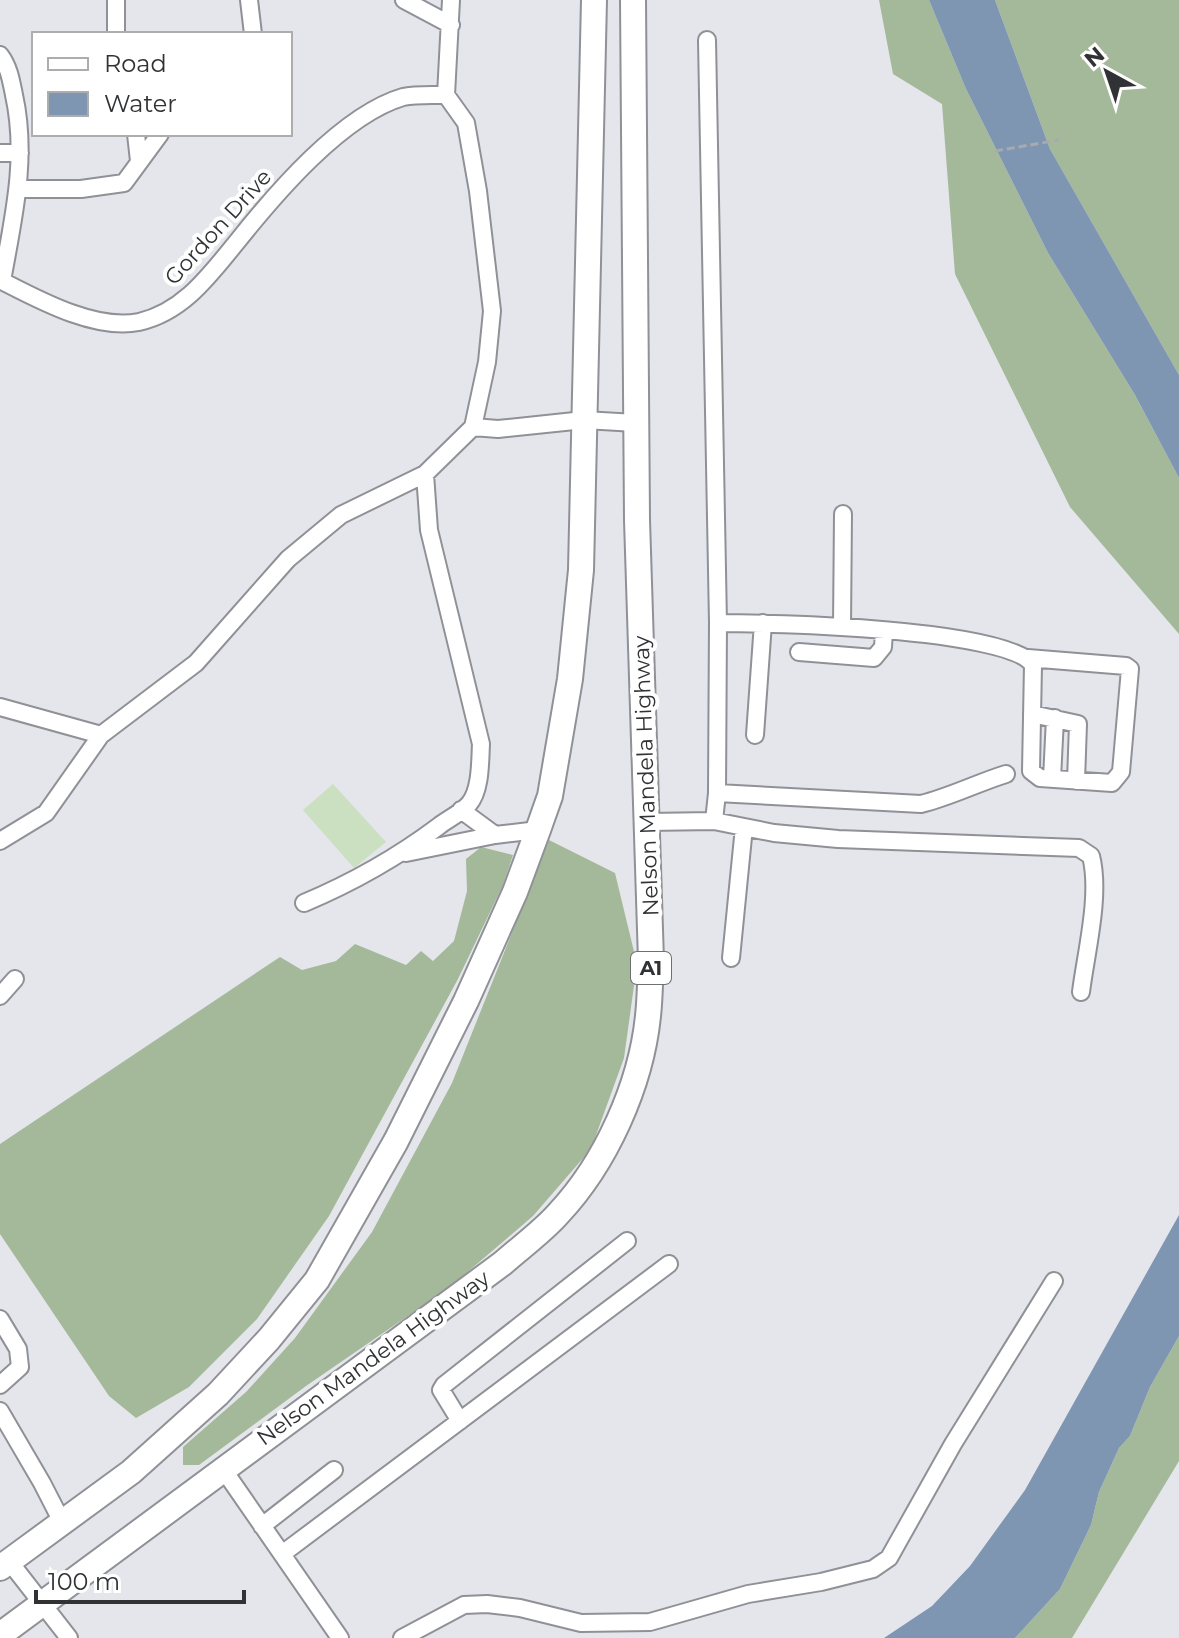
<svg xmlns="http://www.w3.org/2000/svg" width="1179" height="1638" viewBox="0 0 1179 1638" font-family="Montserrat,sans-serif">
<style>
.green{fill:#cbe0c1}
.forest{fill:#a4b999}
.water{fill:#7f96b3}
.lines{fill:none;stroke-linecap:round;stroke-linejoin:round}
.minor-casing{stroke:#8f9196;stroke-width:20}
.highway-casing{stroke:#8f9196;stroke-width:28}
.path{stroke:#a8aaae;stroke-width:3;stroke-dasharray:8 4;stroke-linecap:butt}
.minor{stroke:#fff;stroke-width:16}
.highway{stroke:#fff;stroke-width:24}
.labels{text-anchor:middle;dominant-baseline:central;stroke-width:8;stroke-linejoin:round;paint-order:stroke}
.shield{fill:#fff;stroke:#6f7071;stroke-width:2}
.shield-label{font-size:20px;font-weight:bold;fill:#313234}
.street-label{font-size:22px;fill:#313234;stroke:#fff}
</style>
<rect width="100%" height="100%" fill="#e4e6ec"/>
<path class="green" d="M333 784 386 842 354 868 303 810Z"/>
<path class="forest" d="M879 0H929L966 89 1048 253 1135 395 1179 478V634L1070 507 955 274 942 104 893 74Z
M995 0H1179V375L1050 149Z
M549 840 615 873 637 964 624 1058 591 1149 533 1216 450 1287 306 1386 199 1465H183V1447L246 1392 295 1338 372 1232 452 1083Z
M481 847 513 855 503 885 458 979 329 1216 257 1319 189 1387 136 1418 109 1396 0 1234V1144L280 957 302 970 336 961 355 944 406 965 421 951 433 961 454 941 467 891 466 859Z
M1179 1336V1461L1072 1638H1015L1060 1589 1091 1525 1099 1492 1119 1448 1130 1436 1150 1387Z"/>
<path class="water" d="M929 0H995L1050 149 1179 375V478L1135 395 1048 253 966 89Z
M1179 1215V1336L1150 1387 1130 1436 1119 1448 1099 1492 1091 1525 1060 1589 1015 1638H884L932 1606 970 1566 1025 1490Z"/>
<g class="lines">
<g class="minor-casing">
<path id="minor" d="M249 0 253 34
M404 0 451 25
M116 34V0
M0 55C9 67 11 80 14 95 28 158 13 219 2 281
M446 95 451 0
M136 134 139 161
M0 153H20
M19 189H81L124 183 160 134
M2 281C39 300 96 331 139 322 183 312 209 276 236 243 275 194 342 115 403 97 416 94 433 95 446 95L466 123 478 191 492 311 487 362 473 427
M718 623C768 623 1008 628 1033 665L1031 771 1040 778 1112 783 1121 772 1130 669 1126 666 1028 658
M842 626 843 514
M799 652 874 658 883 647 884 631
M0 707 101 735 196 663 288 559 341 515 425 474 473 427 498 429 584 420 636 423
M1032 714 1078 724 1076 781
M755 735 763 623
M1052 779 1055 718
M717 793 921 804C950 797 977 783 1006 774
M461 810 495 835
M714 821 774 833 838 839 1079 848 1091 856C1101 895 1086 952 1081 992
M648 822 714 821 717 793 718 623 707 40
M0 841 46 813 101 735
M406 853 495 835 538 830
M304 903C354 882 395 859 439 826 448 819 461 813 469 804 481 790 480 761 481 744L429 530 425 474
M731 958 744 827
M0 996 15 979
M0 1319 18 1349 20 1367 0 1385
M0 1411 42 1483 62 1522
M460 1421 441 1390 444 1385 627 1241
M223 1469 340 1638
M262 1526 334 1470
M282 1554 669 1264
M9 1561 69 1638
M402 1638 464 1605 487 1604 520 1608 581 1623 650 1622 748 1594 821 1582 873 1569 889 1558 953 1444 1054 1281"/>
</g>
<g class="highway-casing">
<path id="highway" d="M0 1568 131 1472 218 1394 269 1339 317 1280 396 1141 466 1001 515 892 538 830 550 796 570 679 581 570 594 0
M0 1635 503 1263C521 1247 542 1232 558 1214 606 1163 641 1085 648 1016 650 998 650 979 651 961L637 520 633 0"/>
</g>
<path class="path" d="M995 151 1059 140"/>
<use href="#minor" class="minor"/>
<use href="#highway" class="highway"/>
</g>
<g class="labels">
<rect class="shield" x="631" y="952" width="40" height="32" rx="6"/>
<g class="shield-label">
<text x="651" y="968">A1</text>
</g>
<g class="street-label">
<text transform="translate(218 227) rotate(-48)">Gordon Drive</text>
<text transform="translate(646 776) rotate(-92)">Nelson Mandela Highway</text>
<text transform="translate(373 1358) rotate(-36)">Nelson Mandela Highway</text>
</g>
</g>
<rect x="32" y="32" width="260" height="104" fill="#ffffff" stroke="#adadae" stroke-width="2"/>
<rect x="48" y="58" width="40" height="12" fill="#ffffff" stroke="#adadae" stroke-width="2"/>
<text x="104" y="72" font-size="24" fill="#313234">Road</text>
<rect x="48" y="92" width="40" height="24" fill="#7f96b3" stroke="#adadae" stroke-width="2"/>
<text x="104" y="112" font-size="24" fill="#313234">Water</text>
<g transform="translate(1107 72) rotate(320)" stroke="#ffffff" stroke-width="6" paint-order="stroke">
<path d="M0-6L14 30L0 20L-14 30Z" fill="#313234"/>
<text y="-12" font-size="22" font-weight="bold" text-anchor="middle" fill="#313234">N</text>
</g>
<path d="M36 1590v12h208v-12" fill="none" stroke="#313234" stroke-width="4"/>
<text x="48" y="1590" font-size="24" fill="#313234" stroke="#ffffff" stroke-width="6" paint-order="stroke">100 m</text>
</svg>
